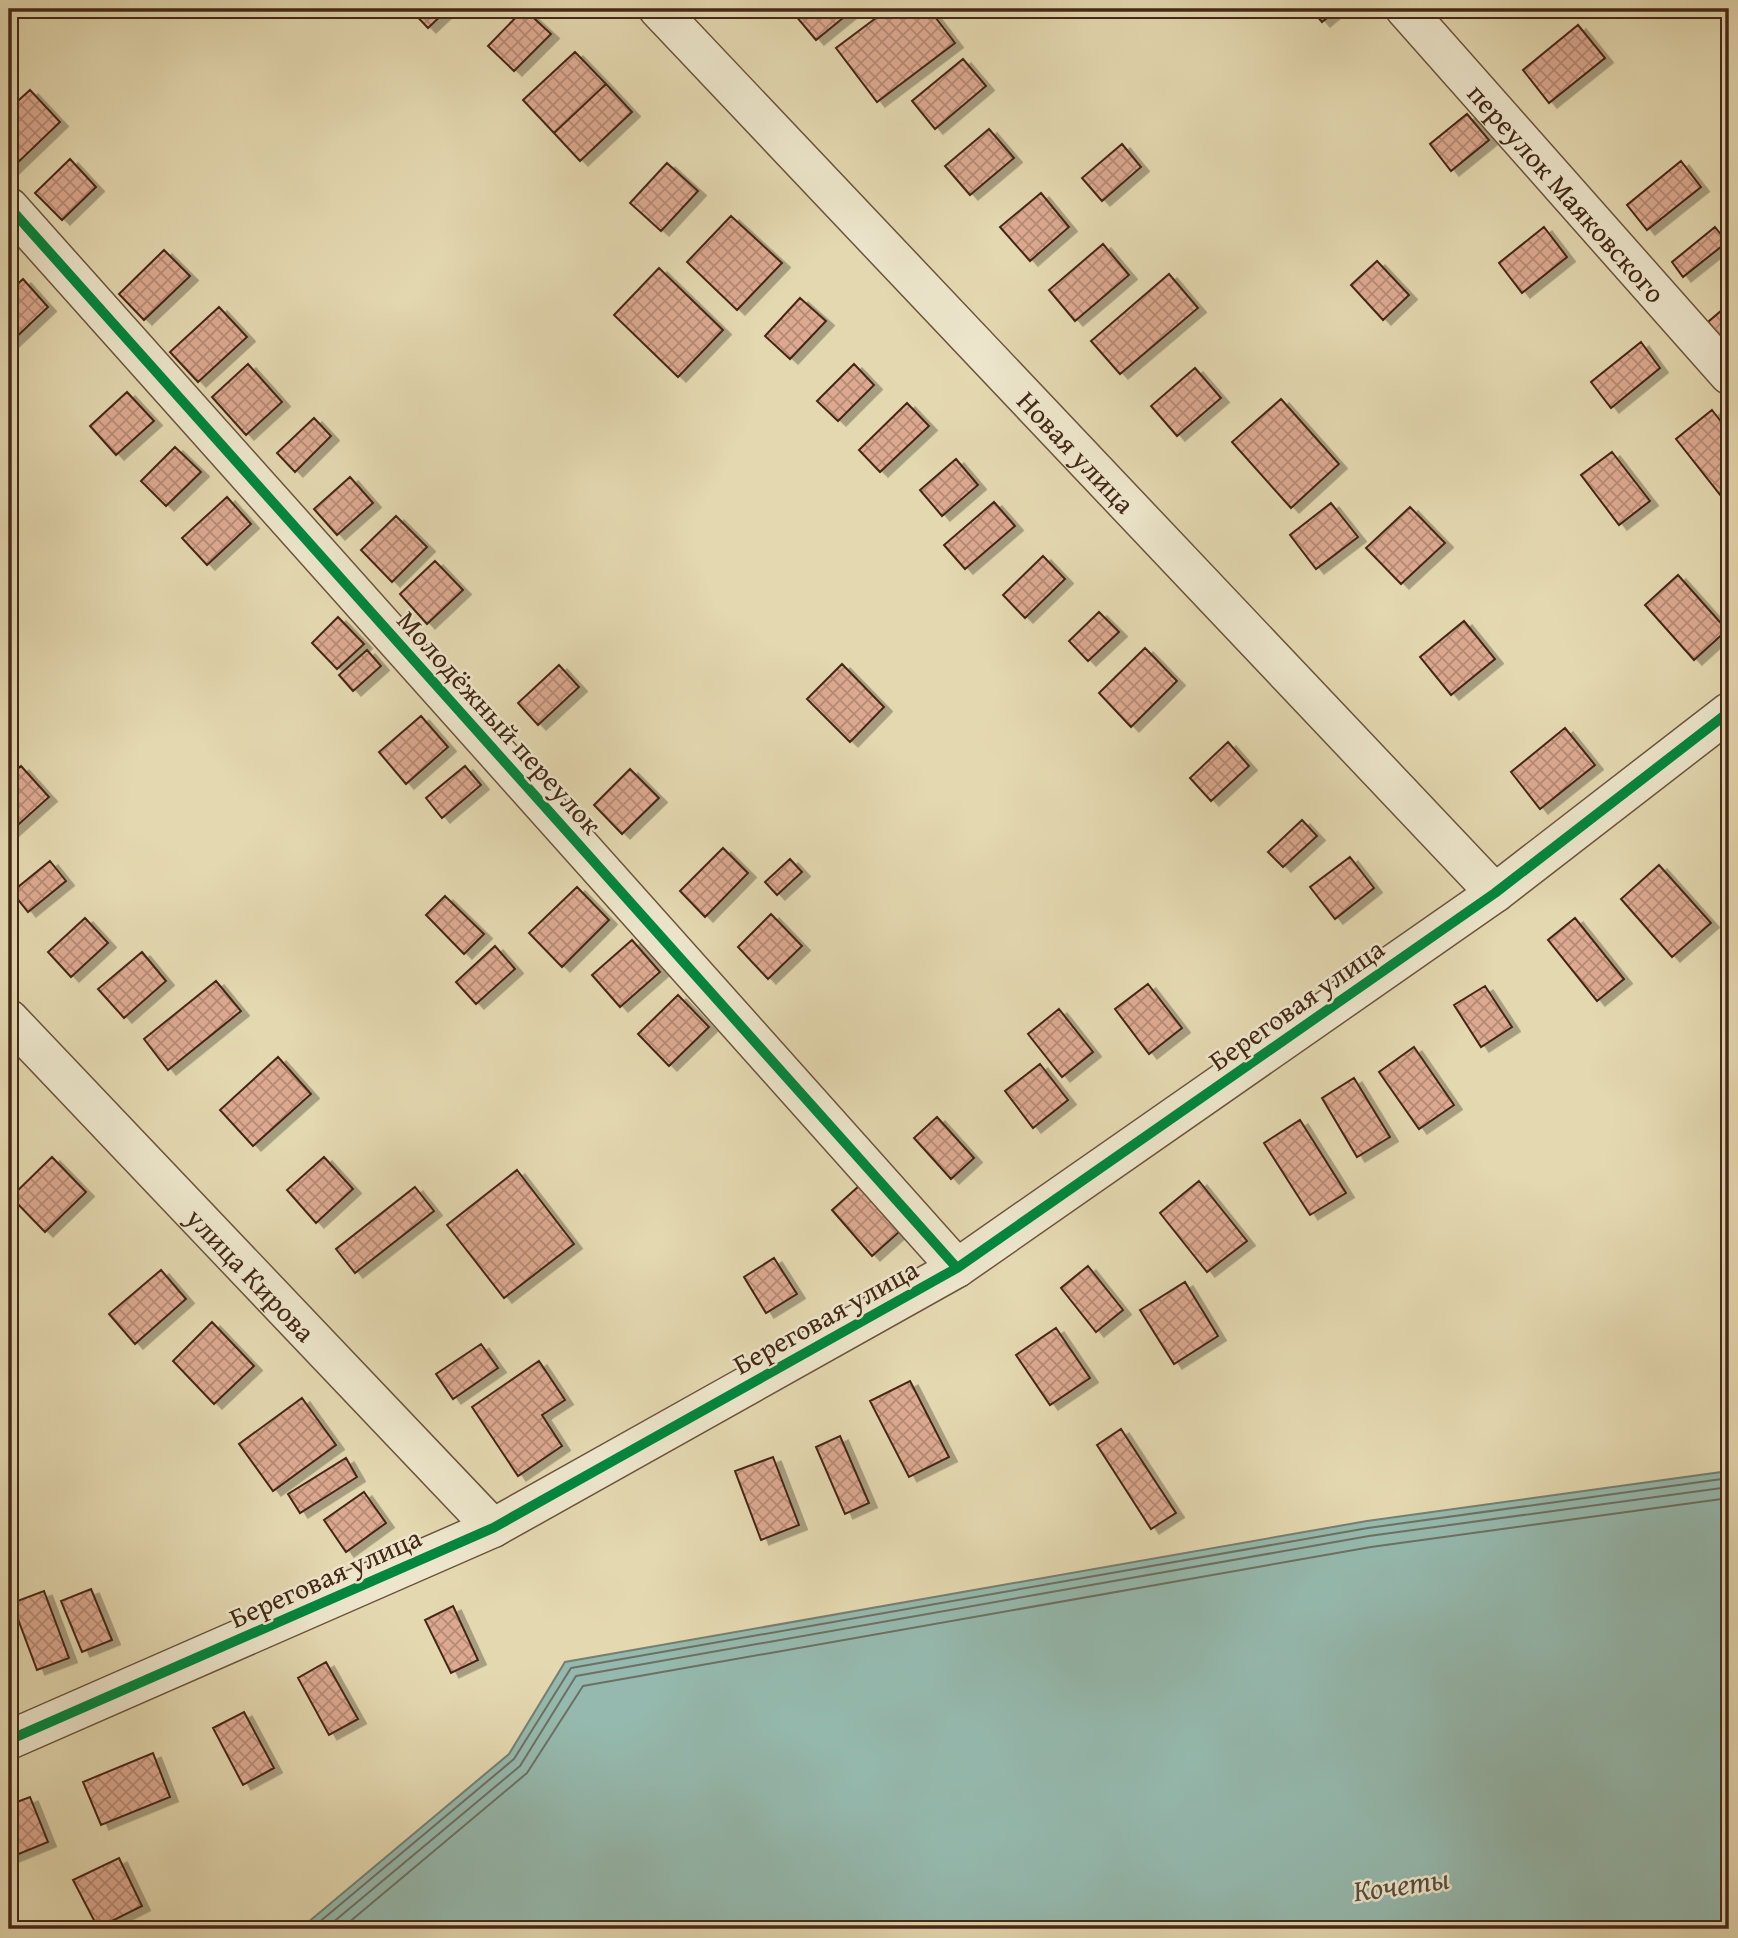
<svg xmlns="http://www.w3.org/2000/svg" width="1738" height="1938" viewBox="0 0 1738 1938" font-family="'Gentium Book Plus',serif">
<style>
.water{fill:#95b9ae;stroke:#757f72;stroke-width:2}
.lines{fill:none;stroke-linecap:round;stroke-linejoin:round}
.shore{stroke:#6d7062;stroke-width:2}
.building{fill:url(#building-cross-hatch);stroke:#452817;stroke-width:2;filter:url(#shadow)}
.minor-casing{stroke:#6d543d;stroke-width:41}
.minor{stroke:#ede6cc;stroke-width:38}
.cycleway-casing{stroke:#ede6cc;stroke-width:15}
.cycleway{stroke:#00873e;stroke-width:10}
.labels{text-anchor:middle;dominant-baseline:central;stroke-width:5;stroke-linejoin:round;paint-order:stroke}
.street-label{font-size:28px;fill:#452817;stroke:#ede6cc}
.water-label{font-size:30px;font-style:italic;fill:#594c3d;stroke:#ede6cc}
</style>
<defs>
<pattern id="building-cross-hatch" width="8" height="8" patternUnits="userSpaceOnUse" patternTransform="scale(1.75)"><rect width="8" height="8" fill="#ddaa91"/><path d="M0 0l8 8M0 8l8-8" fill="none" stroke="#b58a75"/></pattern>
<filter id="shadow"><feDropShadow dx="8" dy="4.5" stdDeviation="0" flood-color="#0004"/></filter>
</defs>
<rect width="100%" height="100%" fill="#e4d8b0"/>
<filter id="stains"><feTurbulence type="fractalNoise" baseFrequency=".00286" numOctaves="4"/><feColorMatrix values="0 0 0 0 .2 0 0 0 0 .09 0 0 0 0 .02 0 0 0 .5 -.17"/></filter>
<radialGradient id="worn" r=".72"><stop offset=".6" stop-color="#630" stop-opacity="0"/><stop offset="1" stop-color="#630" stop-opacity=".3"/></radialGradient>
<path class="water" d="M1729 1471V1929H300L509 1754 565 1662 1367 1521Z"/>
<g class="lines">
<path class="shore" d="M311 1929 514 1759 571 1668 1368 1528 1729 1478
M325 1929 520 1766 576 1676 1369 1536 1729 1487
M341 1929 527 1773 583 1686 1371 1547 1729 1498"/>
</g>
<path class="building" d="M410 9H448L428 28Z
M524 9 551 34 514 71 488 46Z
M790 9H854L816 40Z
M888 9H929L955 43 877 102 836 48Z
M1311 9H1338L1322 22Z
M1578 25 1605 58 1549 103 1523 70Z
M575 52 606 84 554 133 523 100Z
M963 59 986 86 935 129 912 101Z
M606 84 632 112 580 161 554 133Z
M30 90 60 122 10 170 9 109Z
M1467 114 1489 140 1451 171 1430 144Z
M989 129 1014 158 970 195 945 166Z
M1122 144 1141 167 1102 201 1082 178Z
M70 159 96 187 62 220 35 193Z
M1681 161 1701 187 1647 230 1627 205Z
M667 163 698 191 661 231 630 203Z
M1041 193 1069 227 1030 261 1000 227Z
M731 216 782 263 737 310 687 262Z
M1544 227 1567 257 1522 293 1499 263Z
M1715 227 1727 242 1683 277 1672 262Z
M1103 244 1129 275 1075 321 1049 290Z
M164 250 190 276 144 320 119 294Z
M1377 261 1409 295 1383 320 1351 285Z
M659 268 723 330 678 377 614 315Z
M1169 274 1198 308 1120 374 1091 341Z
M23 279 48 307 11 342 9 340V292Z
M800 298 826 321 790 359 765 336Z
M1729 304V333L1721 339 1708 322Z
M219 307 247 337 198 382 170 352Z
M1641 342 1660 368 1611 408 1591 382Z
M248 364 282 402 246 435 212 397Z
M854 364 874 385 838 421 817 401Z
M1195 368 1221 398 1177 436 1151 406Z
M127 392 154 421 116 455 90 426Z
M1281 399 1339 464 1291 508 1232 442Z
M907 403 929 426 880 472 859 450Z
M1712 410 1729 432V506L1676 439Z
M314 418 331 436 295 472 277 453Z
M175 447 201 472 166 506 141 481Z
M1612 452 1650 501 1619 525 1581 475Z
M956 459 978 485 942 516 920 490Z
M350 477 373 503 337 535 314 509Z
M227 497 251 524 207 565 182 538Z
M994 502 1015 526 965 569 944 545Z
M1331 503 1358 537 1316 569 1290 535Z
M1410 507 1445 543 1401 584 1366 548Z
M396 516 427 547 392 582 361 550Z
M1043 556 1065 579 1025 618 1003 595Z
M435 561 463 590 427 624 400 594Z
M1678 575 1727 630 1694 660 1645 605Z
M1099 612 1119 632 1088 661 1069 641Z
M338 617 364 644 337 669 312 643Z
M1464 621 1495 659 1451 695 1420 657Z
M1145 648 1177 681 1131 727 1099 693Z
M367 650 381 666 353 691 339 675Z
M842 664 884 707 850 742 807 699Z
M559 665 579 687 538 725 518 703Z
M421 716 448 747 406 784 379 752Z
M1565 728 1595 765 1540 809 1511 772Z
M1228 742 1249 766 1211 801 1190 778Z
M21 766 49 797 9 833V776Z
M465 766 481 785 442 818 426 798Z
M630 769 659 798 622 834 594 805Z
M1302 820 1317 836 1283 867 1268 852Z
M723 848 748 873 705 917 680 891Z
M1350 857 1374 888 1335 919 1310 887Z
M790 859 802 872 777 895 765 882Z
M50 861 66 881 28 912 12 892Z
M1659 865 1711 923 1672 957 1621 899Z
M577 887 609 920 562 967 529 933Z
M445 896 484 934 464 954 426 915Z
M771 914 802 946 768 979 738 947Z
M85 918 108 943 71 977 48 952Z
M1575 918 1624 979 1597 1001 1548 940Z
M632 940 660 972 620 1007 592 975Z
M495 946 515 969 476 1004 456 982Z
M142 952 166 981 124 1018 98 989Z
M216 981 241 1011 168 1070 144 1039Z
M1148 984 1182 1028 1149 1054 1115 1009Z
M1485 986 1512 1027 1481 1047 1454 1005Z
M678 995 709 1027 669 1066 638 1034Z
M1059 1009 1093 1052 1062 1077 1028 1034Z
M1414 1047 1454 1105 1419 1129 1379 1072Z
M278 1057 311 1094 253 1146 220 1110Z
M1040 1064 1068 1100 1033 1128 1005 1091Z
M1354 1078 1390 1137 1357 1157 1322 1098Z
M937 1117 974 1158 951 1179 914 1138Z
M1300 1120 1346 1193 1310 1215 1264 1143Z
M52 1157 86 1192 45 1232 11 1197Z
M324 1157 353 1189 316 1223 287 1190Z
M517 1170 574 1244 504 1298 447 1225Z
M1199 1181 1247 1241 1207 1272 1160 1213Z
M859 1186 899 1232 872 1256 832 1210Z
M415 1187 434 1211 355 1273 336 1249Z
M774 1258 797 1294 766 1313 744 1277Z
M1088 1266 1123 1310 1096 1332 1061 1288Z
M161 1270 186 1299 135 1344 109 1314Z
M1185 1282 1218 1336 1174 1364 1140 1310Z
M212 1322 254 1366 214 1404 173 1361Z
M1056 1328 1090 1378 1050 1405 1016 1355Z
M481 1344 498 1368 453 1399 436 1374Z
M539 1361 565 1400 542 1415 562 1446 518 1476 472 1407Z
M910 1381 949 1457 909 1477 870 1401Z
M302 1398 336 1445 273 1491 239 1444Z
M1121 1429 1176 1513 1151 1529 1097 1445Z
M840 1436 869 1503 845 1514 816 1447Z
M773 1457 799 1525 761 1540 735 1471Z
M346 1458 357 1477 300 1513 288 1494Z
M364 1492 386 1523 346 1552 324 1520Z
M91 1589 112 1640 82 1652 61 1601Z
M44 1591 69 1658 37 1670 12 1603Z
M453 1606 478 1660 451 1673 425 1620Z
M326 1662 358 1719 329 1735 298 1678Z
M244 1712 274 1768 243 1785 213 1728Z
M153 1753 170 1797 101 1825 83 1782Z
M30 1797 48 1842 9 1858V1805Z
M119 1858 142 1906 98 1928 73 1880Z"/>
<g class="lines">
<g class="minor-casing">
<g id="minor">
<path id="s1" d="M658 9 1495 893"/>
<path id="s2" d="M1405 9 1729 375"/>
<path d="M9 207 957 1268"/>
<path id="s3" d="M9 1019 493 1528"/>
<path d="M9 1740 493 1528 957 1268 1495 893 1729 712"/>
</g>
</g>
<use href="#minor" class="minor"/>
<g class="cycleway-casing">
<path id="cycleway" d="M9 207 957 1268
M9 1740 493 1528 957 1268 1495 893 1729 712"/>
</g>
<use href="#cycleway" class="cycleway"/>
</g>
<g class="labels">
<g class="street-label">
<text stroke="none"><textPath href="#s2" startOffset="245">переулок Маяковского</textPath></text>
<text stroke="none"><textPath href="#s1" startOffset="609">Новая улица</textPath></text>
<text transform="translate(500 722) rotate(48)">Молодёжный переулок</text>
<text transform="translate(1296 1004) rotate(-35)">Береговая улица</text>
<text stroke="none"><textPath href="#s3" startOffset="352">улица Кирова</textPath></text>
<text transform="translate(825 1316) rotate(-29)">Береговая улица</text>
<text transform="translate(325 1577) rotate(-24)">Береговая улица</text>
</g>
<g class="water-label">
<text transform="translate(1401 1884) rotate(-8)">Кочеты</text>
</g>
</g>
<rect width="1738" height="1938" fill="none" stroke="#e4d8b0" stroke-width="35"/>
<rect x="10" y="10" width="1717" height="1917" fill="none" stroke="#452817" stroke-width="3.5"/>
<rect x="18" y="18" width="1703" height="1903" fill="none" stroke="#452817" stroke-width="2"/>
<rect width="100%" height="100%" filter="url(#stains)"/>
<rect width="100%" height="100%" fill="url(#worn)"/>
</svg>
